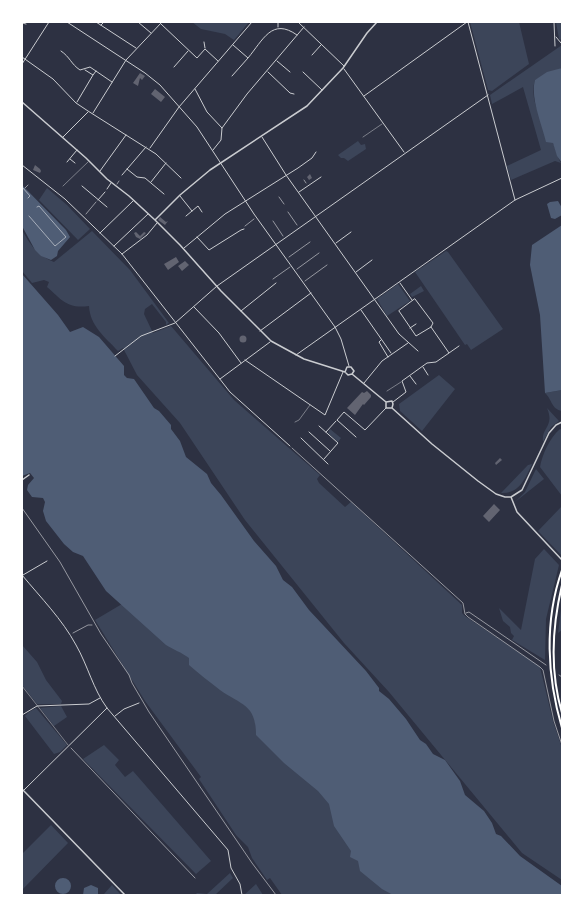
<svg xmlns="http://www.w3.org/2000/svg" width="584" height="917" viewBox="0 0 584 917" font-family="'Fira Sans',sans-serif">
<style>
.green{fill:#3c4559}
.water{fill:#4f5d75}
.building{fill:#626471}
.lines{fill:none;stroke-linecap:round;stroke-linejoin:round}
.path{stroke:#fff;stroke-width:0.5}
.service{stroke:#caccd0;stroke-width:0.5}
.minor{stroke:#caccd0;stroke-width:1}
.tertiary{stroke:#caccd0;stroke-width:1.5}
.motorway{stroke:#fff;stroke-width:2}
</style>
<rect width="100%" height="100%" fill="#2d3142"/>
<path class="green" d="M192 22H251H249L234 40 225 34 201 29Z
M470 22H519L529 64 492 91 488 90Z
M556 22H562V40L559 39Z
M562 45V68L535 80C528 103 545 123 553 143 556 150 557 156 561 163L555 161 511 180 507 166 541 150 523 87 492 104 490 95Z
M358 141 361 145 365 144 366 149 348 161 344 158H341L338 155Z
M47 188 67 205 90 229 78 240 39 200Z
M22 230C31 246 37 255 54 262L92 231 130 270 169 323 166 325V322L152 304 145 309 144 314 153 333 171 326 234 400 320 475 317 479 319 483 345 507 351 502 462 605V613L465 616 540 667 553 721 562 748V880L522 853 389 692 344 643 245 520 180 423 137 375 123 348 118 351C105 337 90 326 89 306 67 309 62 300 47 287L49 282 44 280 32 283 22 271Z
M446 251 448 252 503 329 471 350 467 344 465 345 415 272Z
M398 284 410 301 387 316 377 299Z
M421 286 424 291 412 297 410 294Z
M439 375 455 389 422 431 400 411 399 404Z
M562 390V411C551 409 552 399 545 393Z
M547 408 559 421 551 427 543 442C541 427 555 427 547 408Z
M330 429 341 438 338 442 328 433Z
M560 429 562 430V496L540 467C542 455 550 437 560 429Z
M532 464C525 479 519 494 501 493L528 465Z
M536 469 544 479 515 502 525 492Z
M562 506V556L538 531Z
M544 549 559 565 546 619 545 660 512 640 514 636 511 633 510 627 503 621 499 608 521 630 535 559Z
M149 588 481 895H282L270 878 267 880 252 858 248 847 236 835 199 779 201 777 145 701 95 620Z
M562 601V630L558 633Z
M22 645 37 662 46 680 62 701 61 704H37L22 685Z
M61 706 67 717 54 726 40 708Z
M36 708 67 745 60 752 54 754 25 716 29 712Z
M104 745 119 760 115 765 125 777 133 771 211 861 196 874 83 759Z
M51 825 68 843 22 890V854Z
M230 873 233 878 215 895H195L197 893 207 894Z
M256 884 263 895H244Z
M112 885 121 895H105L104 894Z"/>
<path class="water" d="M562 68V163L557 156 553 143 546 142C542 124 530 98 535 80L547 72Z
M22 185 66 230 70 237 58 251 57 256 51 260 41 256 35 250 22 226Z
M558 201 562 208V215L555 219 551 218 547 204 550 202Z
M562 225V390L545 393 540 315 530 265 532 245Z
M22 274 58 315 70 332 83 327 99 337 124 366V375L127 378 134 379 154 408 159 411 171 425V429L180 441 186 457 207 474 211 483 221 495 254 541 276 566 283 580 292 587 309 610 366 671 379 688V691L389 699 406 719 420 740 426 744 433 754 445 760 460 781 465 795 484 811 492 823 496 834 501 836 520 856 562 886V895H393L382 889 360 871 358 861 350 857 351 851 334 826 329 804 318 791 284 763 256 735C256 704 241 705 220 690 210 682 199 674 189 665V658C181 652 174 650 166 645L106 591 83 556 73 552 64 544 46 521 43 511 45 502 43 498 32 497 27 490 28 485 34 478 30 473 22 476Z
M55 886a8 8 0 1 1 16 0a8 8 0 1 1-16 0Z
M91 885 98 888V895H83L84 888Z"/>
<path class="building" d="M140 73 145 76 142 80 140 78 138 86 133 83Z
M155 89 165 97 161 102 151 94Z
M35 165 40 169 41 171 40 173 33 170Z
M310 174 312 178 309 180 307 177Z
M160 217 166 222 168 221 165 225 158 220Z
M136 232 140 236 144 232 146 233 140 239 136 237 134 233Z
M176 257 179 262 168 270 164 264Z
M185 261 189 265 182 271 178 266Z
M239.5 339a3.5 3.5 0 1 1 7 0a3.5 3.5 0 1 1-7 0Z
M367 391 371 395V397L364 405 363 404 355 415 347 408 362 392 364 393Z
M500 458 502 460 496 465 495 463Z
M494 504 500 510 489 522 483 516Z"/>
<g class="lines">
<path class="path" d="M304 180 306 183
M117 184 119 181
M22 187 30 196 28 198
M25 188 28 185
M279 197 284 204
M288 212 297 225
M86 214 96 202
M29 216 55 246 66 237 39 206 37 207
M273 221 283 236
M245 226 254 219
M289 257 310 242
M297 269 319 253
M273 279 290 267
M305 281 327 265
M292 448 463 603 465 614 468 617 540 667 543 670 554 721 562 745
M22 508 60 562 101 634 129 675 132 683 149 712 252 863 276 895
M466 613 469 612 546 665
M73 633 88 625H92
M559 675 562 677
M71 748 195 878"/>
<path class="service" d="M363 137 382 124
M63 186 88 162
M387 391 401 382
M295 422 299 420 310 405
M22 686 68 745"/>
<path class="minor" d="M67 22 145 73 160 85 197 127 254 214 335 327 341 339 349 366
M96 22 136 48
M138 22 151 33
M278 22V27
M298 22 344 66
M468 22 515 200
M554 22 555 46
M22 23 26 24
M161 24 197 58 205 49 218 61
M101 25 104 22
M556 37 561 43
M204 42 205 48
M233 45 248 58C263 40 272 17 297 35
M61 51C70 57 71 64 80 70L90 67 112 82
M312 55 321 45
M22 57 53 79 76 103 88 111 156 154 181 178
M277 61 290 72
M22 64 49 22
M174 67 188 51
M344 69 404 152
M85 70 93 75 96 71
M268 72 290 93 294 94
M303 72 322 90
M232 76 248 58
M195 89 207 112 222 128 221 140 213 150
M364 96 467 22
M77 102 93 75
M93 113 126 60 162 22
M222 128 247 94 304 27
M63 137 88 112
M262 137 286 175 399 334 418 351
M150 148 179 107 252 22
M70 159 75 163
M67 162 77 150
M22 165 65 199 122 254 230 392 290 446
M127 169 137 177 145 178 164 194
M100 171 126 135
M122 175 146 147
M151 182 166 163
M82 186 107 207
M107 189 111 183
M299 192 321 177
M180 196 192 211
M98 200 105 192
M186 216 198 206 202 212
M100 233 133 201
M197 237 209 250 241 230 244 229
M336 243 351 232
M114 246 148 214
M184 248 225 214 298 168 312 158 316 152
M122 254 147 235 157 223
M356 272 372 260
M400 283 412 300
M415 299 433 323 431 327 416 336 399 311Z
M194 307 219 333 241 363
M361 310 391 353
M241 311 276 283
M410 328 416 324
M260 331 311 293
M381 340 379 342 388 357
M449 353 459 346
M296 355 515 200 562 178
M115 356 141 336 175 323 217 286 488 95
M245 360 325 415 343 372
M423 367 428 375
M410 376 416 384
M220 379 270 342
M364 383 382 361 408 343
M393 402 406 392 402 381 427 363 436 362 449 353 431 327
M319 426 338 443 324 459
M309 432 330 451
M326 432 336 421
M356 437 337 420 344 412 365 430 386 408
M301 438 328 464
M22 575C41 598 62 619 76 645 88 666 93 689 107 708L228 850 231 868 240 884 242 895
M23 575 47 561
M22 715 37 706 89 704 100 698
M115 716 124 709 139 703
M24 790 107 708"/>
<path class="tertiary" d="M22 102 86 158 107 179 129 196 155 220 180 245 221 291 271 341 304 359 345 372
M155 220 180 195 210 170 307 106 343 68 367 33 377 22
M345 372 347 367H351L354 371 352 374
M346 373 348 375 352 374
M352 374 386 402
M386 402 392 401 393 404 392 408
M386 402V408H392
M392 408 432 444 478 481 496 494 505 497H511L522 490 549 433 556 425 562 422
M22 480 29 475
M511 497 517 512 562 560
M22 789 125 895"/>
<path class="motorway" d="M562 570C544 621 547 677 562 728
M562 585C552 627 550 672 562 713"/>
</g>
<rect width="584" height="917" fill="none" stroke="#ffffff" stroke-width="46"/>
</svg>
